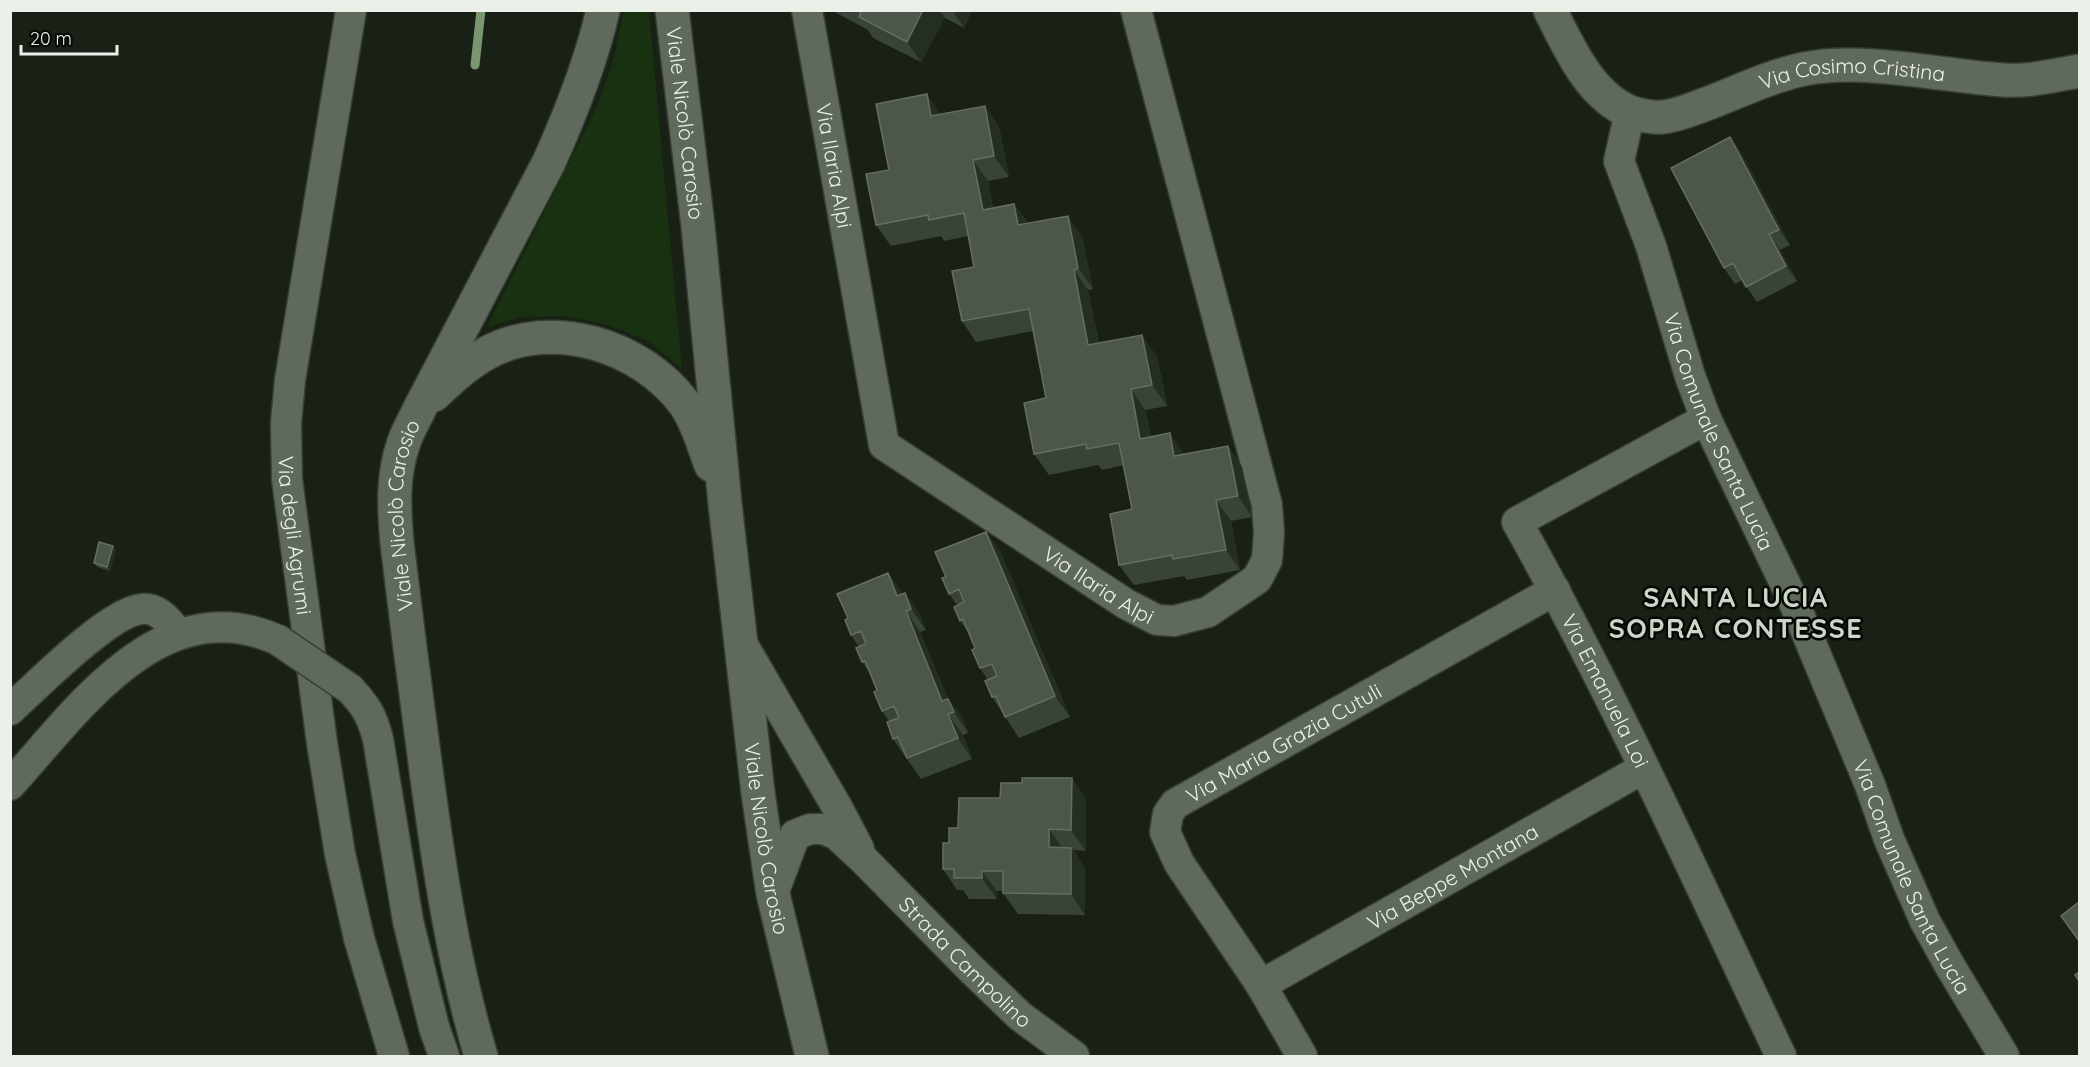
<svg xmlns="http://www.w3.org/2000/svg" width="2090" height="1067" viewBox="0 0 2090 1067" font-family="Quicksand,sans-serif">
<style>
.green{fill:#183110}
.lines{fill:none;stroke-linecap:round;stroke-linejoin:round}
.stream{stroke:#7a9671;stroke-width:9}
.street-casing{stroke:#373e36;stroke-width:33}
.secondary-casing{stroke:#373e36;stroke-width:36}
.street{stroke:#5f6a5c;stroke-width:30}
.secondary{stroke:#5f6a5c;stroke-width:33}
.street-bridge-casing{stroke:#373e36;stroke-width:33;stroke-linecap:butt}
.street-bridge{stroke:#5f6a5c;stroke-width:30}
.wall{fill:#3a4337}
.shaded-wall{fill:#252e22}
.building{fill:#4d564a;stroke:#666e63;stroke-width:1.5}
.labels{text-anchor:middle;dominant-baseline:central;stroke-width:5;stroke-linejoin:round;paint-order:stroke}
.street-label{font-size:21px;fill:#ebf1e9;stroke:#060a05}
.district-label{font-size:27px;font-weight:bold;letter-spacing:1.5px;fill:#cbd7c8;stroke:#060a05}
</style>
<rect width="100%" height="100%" fill="#192116"/>
<path class="green" d="M624 11H649L682 369 648 341 608 325 565 316 521 317 487 327 596 109 612 65Z"/>
<g class="lines">
<path class="stream" d="M475 65 481 10"/>
<g class="street-casing">
<g id="street">
<path id="s1" d="M351 10 290 380 286 423 287 479 322 743 340 854 359 938 394 1056"/>
<path id="s2" d="M807 10 884 445 1126 604 1157 620 1174 621 1208 612 1257 579 1267 560 1269 533 1267 505 1136 10"/>
<path id="s3" d="M1630 112 1619 161 1651 246 1690 376 1706 419 1793 600 1870 785 1889 839 1925 921 1950 966 2004 1056"/>
<path id="s4" d="M1706 419 1517 522C1614 695 1696 877 1781 1056"/>
<path d="M740 640 837 807 859 849"/>
<path d="M350 689C366 706 372 716 378 739L408 921 434 1027 444 1056"/>
<path d="M10 710C36 686 110 611 142 609 158 607 170 622 178 634"/>
<path d="M10 785C78 710 161 587 278 640"/>
<path id="s5" d="M773 894 795 835 810 829H823L836 834 864 860 971 969 1020 1016 1074 1056"/>
<path id="s6" d="M1261 985 1644 768"/>
<path id="s7" d="M1302 1056 1261 985 1179 863 1165 832 1168 814 1175 804 1555 590"/>
</g>
</g>
<g class="secondary-casing">
<g id="secondary">
<path id="s8" d="M672 10 698 226 725 504 758 793 773 894 812 1056"/>
<path id="s9" d="M1550 10C1569 47 1589 95 1630 112 1638 115 1653 118 1662 117 1678 116 1694 108 1709 103 1740 91 1771 76 1804 69 1865 57 1940 76 2003 80 2028 82 2055 75 2080 71"/>
<path d="M434 395C451 379 467 364 487 353 553 317 641 346 684 403 697 420 703 445 711 465"/>
<path id="s10" d="M481 1056C453 962 439 867 426 770 416 694 406 619 397 543 394 509 392 475 404 442 408 430 415 419 420 408L549 162C571 113 591 63 603 10"/>
</g>
</g>
<use href="#street" class="street"/>
<use href="#secondary" class="secondary"/>
<g class="street-bridge-casing">
<path id="street-bridge" d="M278 640 350 689"/>
</g>
<use href="#street-bridge" class="street-bridge"/>
</g>
<path class="wall" d="M831 10H972L964 28 945 18 921 62 873 38 868 30Z
M985 106 999 127 1009 177 988 181 993 208 1014 204 1028 223 1068 216 1082 237 1093 289 1088 290 1099 343 1157 356 1167 406 1145 410 1151 437 1184 454 1228 446 1242 467 1252 517 1231 521 1240 570 1187 580 1184 576 1134 585 1119 565 1132 509 1124 465 1102 470 1098 465 1049 475 1034 454 1046 398 1033 331 976 342 962 321 974 267 968 236 944 241 941 236 891 246 876 225 889 170 941 115Z
M1741 152 1790 245 1780 250 1797 281 1757 302 1742 280 1735 284 1724 268Z
M986 532 1001 553 1070 717 1019 738 992 697 988 680 980 668 975 648 969 633 960 621 957 605 949 594 946 577Z
M113 546 116 550 110 571 97 567 94 563Z
M888 573 902 593H905L919 613 926 630 920 632 948 699 963 719 968 733 963 735 972 759 921 779 893 739 889 721 882 711 877 690 871 674 862 662 859 647 851 635 848 618Z
M1072 778 1086 799V851L1073 850 1085 868V915L1018 914 1003 893V891H997V899H969L963 890H957L943 869 949 843 958 828 1022 783Z"/>
<path class="shaded-wall" d="M923 10H939L945 18 921 62 907 42Z
M952 10H972L964 28Z
M927 94 941 115 931 116Z
M985 106 999 127 1009 177 994 156Z
M1730 137 1741 152 1790 245 1779 230Z
M973 160 988 181 997 231 983 210Z
M1014 204 1029 225H1018Z
M1068 216 1082 237 1093 289 1078 268Z
M1769 234 1780 250 1797 281 1786 266Z
M1074 270 1088 290 1103 366 1088 345Z
M1142 335 1157 356 1167 406 1152 385Z
M1131 389 1145 410 1155 460 1140 439Z
M1170 433 1184 454 1174 456Z
M1228 446 1242 467 1252 517 1238 496Z
M1216 500 1231 521 1240 570 1226 550Z
M986 532 1001 553 1070 717 1055 696Z
M113 546 116 550 110 571 107 567Z
M888 573 903 594 897 596Z
M905 593 919 613 926 630 911 609Z
M906 611 920 632 953 712 942 701Z
M948 699 963 719 968 733 954 712Z
M948 714 963 735 972 759 958 738Z
M1072 778 1086 799V851L1071 830Z
M1049 829 1064 850 1049 847Z
M1071 848 1085 868V915L1071 894Z
M982 871 997 891V899L982 878Z"/>
<path class="building" d="M856 10H923L907 42 859 17 861 13Z
M927 94 931 116 985 106 994 156 973 160 983 210 1014 204 1018 225 1068 216 1078 268 1074 270 1088 345 1142 335 1152 385 1131 389 1140 439 1170 433 1174 456 1228 446 1238 496 1216 500 1226 550 1173 559 1172 555 1119 565 1110 514 1132 509 1119 443 1087 449 1086 444 1034 454 1024 403 1046 398 1029 309 962 321 952 271 974 267 964 213 929 220 928 215 876 225 866 174 889 170 876 104Z
M1730 137 1779 230 1769 234 1786 266 1746 287 1733 263 1724 268 1671 168Z
M986 532 1055 696 1005 717 996 696 992 697 985 681 997 676 992 664 980 668 972 650 975 648 963 619 960 621 954 607 964 602 959 589 949 594 942 578 946 577 935 552Z
M99 542 113 546 107 567 94 563Z
M888 573 897 596 905 593 911 609 906 611 942 701 948 699 954 712 948 714 958 738 907 758 898 737 893 739 887 722 899 718 894 706 882 711 874 692 877 690 865 661 862 662 856 648 866 644 861 631 851 635 845 620 848 618 837 594Z
M1022 778H1072L1071 830 1049 829V847L1071 848V894L1003 893V871H982V878H954V869H943V843H949V828H958L959 798H1000L1001 783H1022Z
M2079 902V941L2061 916Z
M2079 972V981L2075 975Z"/>
<g class="labels">
<g class="street-label">
<text stroke="none"><textPath href="#s9" startOffset="363">Via Cosimo Cristina</textPath></text>
<text stroke="none"><textPath href="#s8" startOffset="114">Viale Nicolò Carosio</textPath></text>
<text stroke="none"><textPath href="#s2" startOffset="158">Via Ilaria Alpi</textPath></text>
<text stroke="none"><textPath href="#s3" startOffset="339">Via Comunale Santa Lucia</textPath></text>
<text stroke="none"><textPath href="#s10" startOffset="549">Viale Nicolò Carosio</textPath></text>
<text stroke="none"><textPath href="#s1" startOffset="531">Via degli Agrumi</textPath></text>
<text stroke="none"><textPath href="#s2" startOffset="698">Via Ilaria Alpi</textPath></text>
<text stroke="none"><textPath href="#s4" startOffset="406">Via Emanuela Loi</textPath></text>
<text stroke="none"><textPath href="#s7" startOffset="418">Via Maria Grazia Cutuli</textPath></text>
<text stroke="none"><textPath href="#s8" startOffset="834">Viale Nicolò Carosio</textPath></text>
<text stroke="none"><textPath href="#s6" startOffset="220">Via Beppe Montana</textPath></text>
<text stroke="none"><textPath href="#s3" startOffset="825">Via Comunale Santa Lucia</textPath></text>
<text stroke="none"><textPath href="#s5" startOffset="288">Strada Campolino</textPath></text>
</g>
<g class="district-label">
<text x="1736" y="597">SANTA LUCIA<tspan x="1736" dy="31">SOPRA CONTESSE</tspan></text>
</g>
</g>
<rect width="2090" height="1067" fill="none" stroke="#ebf1e9" stroke-width="24"/>
<path d="M21 45v9h96v-9" fill="none" stroke="#ebf1e9" stroke-width="3"/>
<text x="30" y="45" font-size="18" fill="#ebf1e9" stroke="#060a05" stroke-width="4.5" paint-order="stroke">20 m</text>
</svg>
